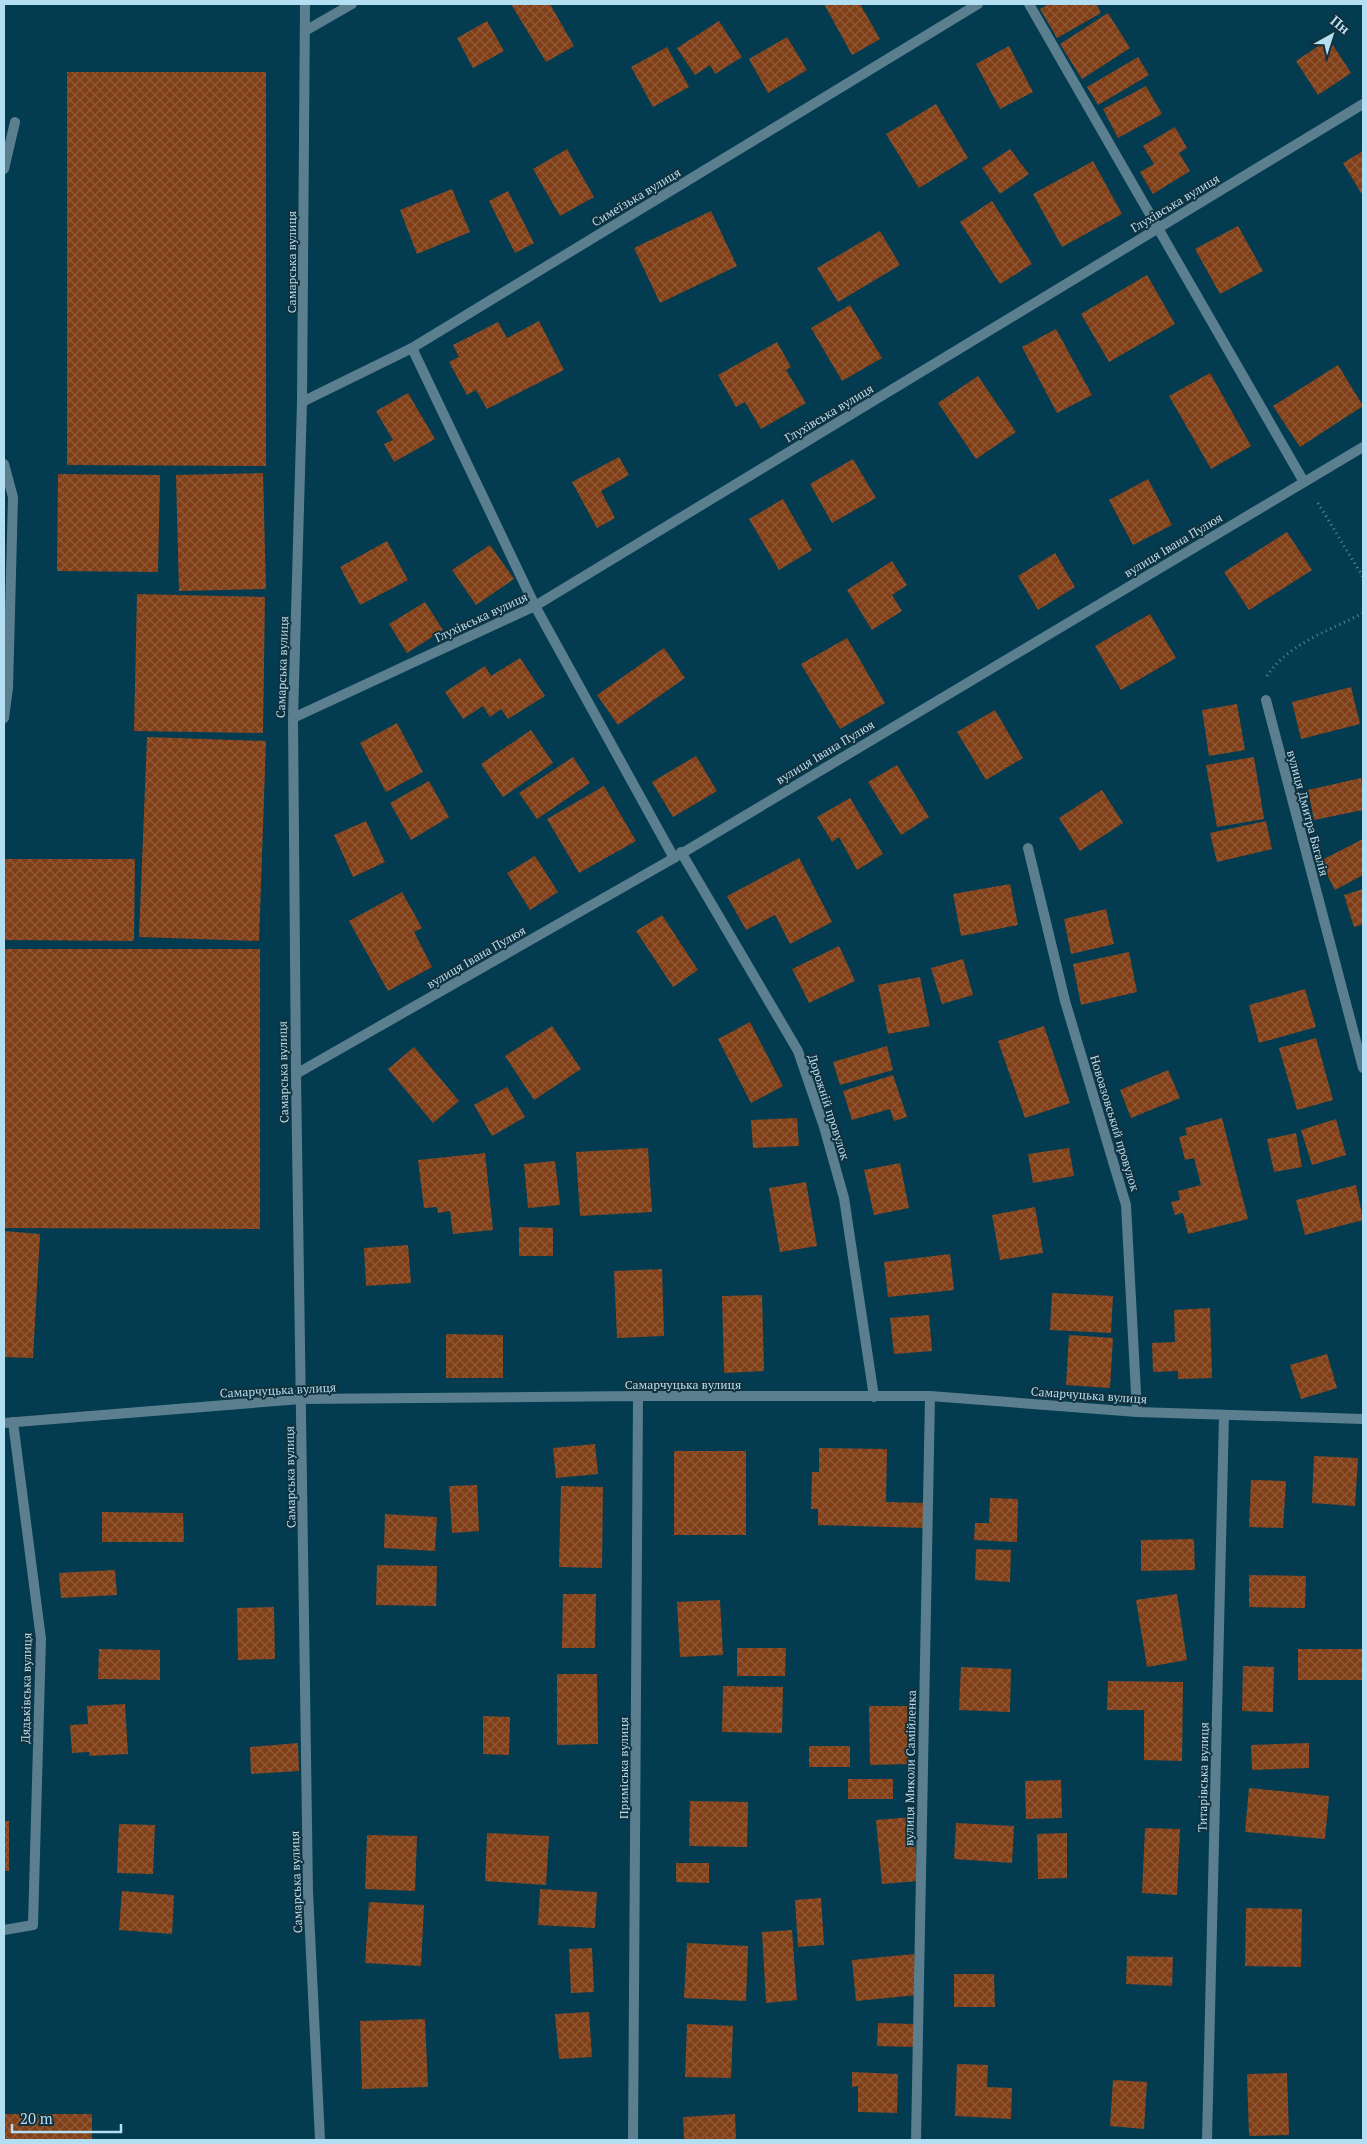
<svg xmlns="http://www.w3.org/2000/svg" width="1367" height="2144" viewBox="0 0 1367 2144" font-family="'PT Serif',serif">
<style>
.building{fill:url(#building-cross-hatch)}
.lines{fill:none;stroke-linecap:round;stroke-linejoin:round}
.path{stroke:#57899d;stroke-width:3;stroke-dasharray:1 4;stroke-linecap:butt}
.lane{stroke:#5b7f8f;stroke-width:10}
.street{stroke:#5b7f8f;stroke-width:10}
.labels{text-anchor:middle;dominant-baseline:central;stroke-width:4;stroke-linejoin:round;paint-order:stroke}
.street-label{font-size:12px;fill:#b4dff3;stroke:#13313d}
</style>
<defs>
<pattern id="building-cross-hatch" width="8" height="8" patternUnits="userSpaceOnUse" patternTransform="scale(1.25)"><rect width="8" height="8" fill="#813f17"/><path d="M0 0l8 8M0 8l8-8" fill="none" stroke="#905a39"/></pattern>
</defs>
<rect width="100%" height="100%" fill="#033c50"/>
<path class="building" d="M511 4H550L574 46 546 62Z
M824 4H860L880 39 852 55Z
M1049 4H1096L1101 13 1057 38 1040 9Z
M1108 13 1130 48 1082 79 1060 44Z
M487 21 504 51 473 68 457 38Z
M719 21 742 57 715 74 710 65 695 75 677 48Z
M787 37 807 70 768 93 749 59Z
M1329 39 1351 73 1318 95 1296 61Z
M1009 46 1033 92 1000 109 976 64Z
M667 47 689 87 653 107 631 67Z
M1138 57 1149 75 1098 105 1087 87Z
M67 72H266V466L67 465Z
M1146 86 1162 114 1118 138 1103 109Z
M936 104 968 158 919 188 886 134Z
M1175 127 1187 148 1179 153 1190 171 1153 194 1140 172 1154 164 1143 146Z
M567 149 594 197 560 216 533 169Z
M1010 149 1029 174 1000 194 982 168Z
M1363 151V196L1343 163Z
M1093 161 1122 214 1062 247 1033 194Z
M452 189 470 232 417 254 400 210Z
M508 191 534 243 515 253 489 201Z
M992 201 1032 264 1000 284 960 222Z
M711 211 737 266 660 303 634 248Z
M1238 226 1263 271 1220 294 1195 249Z
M880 231 900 265 838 302 817 268Z
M1147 275 1175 324 1109 362 1081 314Z
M850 305 882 358 842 381 811 328Z
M539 321 564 370 487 409 476 390 467 395 449 362 459 357 453 345 498 322 507 338Z
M1056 329 1092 395 1057 413 1022 347Z
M777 342 791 367 786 370 806 403 761 429 745 402 736 407 718 375Z
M1338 365 1363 406 1300 447 1273 406Z
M1210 373 1251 446 1211 469 1169 396Z
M978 376 1016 432 976 459 938 403Z
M408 393 435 439 394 462 384 444 393 440 376 411Z
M619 457 629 475 601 491 615 518 597 528 572 482Z
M853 459 876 498 832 523 810 484Z
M263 473 266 589 179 591 176 475Z
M58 474 160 475 158 572 57 571Z
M1148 479 1172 525 1133 545 1109 500Z
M783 499 812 550 779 570 749 519Z
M1287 532 1312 570 1249 610 1224 572Z
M387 541 408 580 360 605 340 567Z
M490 545 514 579 476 605 452 570Z
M1055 553 1075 587 1038 610 1018 576Z
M892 561 907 585 892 595 902 611 872 630 847 590Z
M137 594 265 597 263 733 134 731Z
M425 602 443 630 407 653 389 624Z
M1150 614 1176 658 1121 690 1095 646Z
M847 638 885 703 840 729 801 664Z
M664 648 685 678 618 725 597 695Z
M520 658 545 696 508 719 501 709 490 717 483 706 463 719 445 692 485 666 491 676Z
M1351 687 1360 724 1301 739 1292 702Z
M1237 704 1245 750 1209 756 1202 710Z
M995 710 1023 758 986 780 957 732Z
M397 723 423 772 386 792 360 743Z
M531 730 553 763 503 797 481 764Z
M147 737 266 741 259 941 139 937Z
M696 756 717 791 673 817 652 782Z
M573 757 590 783 537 819 519 793Z
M1254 757 1264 819 1217 827 1206 765Z
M897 765 929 817 901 835 868 782Z
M1361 778 1363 789V810L1314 820 1308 790Z
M429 781 449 817 411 840 390 803Z
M604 786 636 841 579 873 547 819Z
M1102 790 1123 823 1080 851 1059 818Z
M850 798 883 854 857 870 839 837 832 842 817 817Z
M366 821 385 862 353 877 334 835Z
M1266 821 1272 849 1217 862 1210 833Z
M1363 839V875L1335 890 1320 861Z
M535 856 558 892 530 910 507 873Z
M799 858 832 922 790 944 775 915 746 930 727 896Z
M4 859H135L134 941 4 940Z
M1010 884 1018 925 961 936 953 894Z
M1363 889V924L1354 927 1344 895Z
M402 892 422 928 414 932 432 967 388 991 349 921Z
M1106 909 1114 944 1071 954 1064 919Z
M662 915 698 970 673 987 636 931Z
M839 946 855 981 809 1003 792 969Z
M4 949H260V1229L4 1228Z
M1129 952 1137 992 1081 1005 1073 964Z
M963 959 973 995 942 1004 931 968Z
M920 977 930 1026 888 1034 878 985Z
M1305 989 1316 1027 1259 1043 1249 1005Z
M750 1022 783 1086 751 1103 718 1039Z
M552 1026 581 1069 534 1100 505 1056Z
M1044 1026 1070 1103 1025 1118 998 1041Z
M1316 1038 1333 1100 1297 1110 1279 1048Z
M887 1046 893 1070 840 1085 833 1062Z
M414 1047 459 1101 433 1123 388 1069Z
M1168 1070 1180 1098 1131 1118 1120 1090Z
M893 1075 907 1117 894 1121 890 1109 852 1120 843 1091Z
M507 1087 525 1117 492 1136 474 1105Z
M797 1118 799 1146 753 1148 751 1120Z
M1222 1118 1248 1219 1188 1234 1183 1213 1175 1215 1171 1202 1180 1200 1178 1191 1201 1185 1194 1158 1185 1160 1179 1137 1187 1135 1185 1128Z
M1336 1119 1346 1155 1312 1165 1301 1130Z
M1296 1133 1302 1167 1274 1172 1267 1139Z
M648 1148 652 1212 580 1216 576 1152Z
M1069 1148 1074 1176 1033 1183 1028 1154Z
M485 1153 493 1230 453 1234 450 1211 438 1213 437 1207 424 1208 418 1160Z
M555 1161 560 1205 528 1208 524 1164Z
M900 1163 909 1208 874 1215 864 1170Z
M806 1182 817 1246 780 1252 769 1188Z
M1356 1185 1363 1220 1305 1235 1296 1200Z
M1035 1207 1043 1253 1000 1260 992 1215Z
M519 1227 553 1228V1256H519Z
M4 1231 40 1234 33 1358 4 1357Z
M408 1245 411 1283 366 1286 364 1248Z
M950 1254 954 1290 888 1297 884 1262Z
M662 1269 664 1336 617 1338 614 1271Z
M1052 1293 1113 1296 1111 1333 1050 1330Z
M762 1295 764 1371 724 1373 722 1296Z
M1210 1308 1212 1378 1178 1379V1371L1153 1372 1152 1343 1175 1342 1174 1310Z
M929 1315 932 1351 894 1354 890 1318Z
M446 1334 503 1335V1378H446Z
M1069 1335 1113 1338 1110 1388 1066 1385Z
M1327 1354 1337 1388 1301 1399 1290 1365Z
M595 1444 598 1474 556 1478 553 1448Z
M819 1448 887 1449 886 1502 928 1503 927 1528 818 1525V1509H811L812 1472H819Z
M674 1451H746V1535H674Z
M1314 1456 1358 1458 1355 1506 1312 1503Z
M1251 1480 1286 1481 1283 1528 1249 1527Z
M477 1485 479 1531 452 1533 449 1486Z
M561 1486 603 1487 602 1568 559 1567Z
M990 1498 1018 1499 1017 1542 974 1540 975 1523H989Z
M102 1512 183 1513 184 1542H102Z
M385 1514 437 1517 435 1551 384 1548Z
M1194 1539 1195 1570 1141 1571V1540Z
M976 1549 1011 1550 1010 1582 975 1580Z
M377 1565 437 1566 436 1606 376 1605Z
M115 1570 117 1595 61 1598 59 1573Z
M1249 1575 1306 1576 1305 1608 1249 1607Z
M563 1594H596L595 1648H562Z
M1177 1594 1187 1660 1147 1667 1136 1600Z
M720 1600 723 1655 680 1657 677 1602Z
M274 1607 275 1659 238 1660 237 1608Z
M737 1648H786L785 1676H737Z
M99 1649 160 1650V1680L98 1679Z
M1298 1649H1363V1680H1298Z
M1243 1666 1274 1667 1273 1712 1242 1711Z
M961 1667 1011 1669 1010 1712 959 1710Z
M557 1674H597L598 1744 557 1745Z
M1108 1681 1183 1682 1182 1761 1144 1760V1710H1107Z
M723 1686 783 1687 782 1733 722 1732Z
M125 1704 128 1754 89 1756V1752L72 1753 70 1725 88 1724 87 1706Z
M869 1706H907L909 1764 870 1765Z
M483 1716 510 1717 509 1755 483 1754Z
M298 1743 299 1771 251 1774 250 1747Z
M1309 1743V1768L1252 1770 1251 1745Z
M809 1746H850V1767H809Z
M848 1779H893V1799H848Z
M1061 1780 1062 1818 1026 1819 1025 1781Z
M1249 1788 1329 1796 1325 1839 1245 1832Z
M690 1801 748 1802 747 1847 689 1846Z
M913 1817 918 1881 882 1884 876 1820Z
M4 1821H9V1871H4Z
M956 1823 1014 1826 1012 1863 954 1859Z
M119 1824 155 1825 153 1874 117 1873Z
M1145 1828 1180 1829 1177 1895 1142 1893Z
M487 1833 549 1836 546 1885 485 1881Z
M1067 1833V1878L1038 1879 1037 1834Z
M367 1835 417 1836 415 1891 365 1889Z
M676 1863H709V1883L676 1882Z
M540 1889 597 1892 595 1928 538 1925Z
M122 1891 174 1895 172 1934 119 1930Z
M821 1898 824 1945 798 1947 795 1900Z
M369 1902 424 1905 421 1966 365 1963Z
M1246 1908 1302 1909 1301 1967 1245 1966Z
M792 1930 797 2000 766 2003 762 1932Z
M687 1943 748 1946 746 2001 684 1998Z
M592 1948 594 1992 571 1993 569 1949Z
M914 1954 918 1995 856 2001 852 1960Z
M1127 1956 1173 1957 1172 1986 1126 1984Z
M954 1974H994L995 2007H954Z
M589 2012 592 2057 559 2059 555 2014Z
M425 2019 428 2087 362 2089 360 2021Z
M878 2023 913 2024V2047L877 2046Z
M687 2024 733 2026 731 2078 685 2077Z
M957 2064 988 2065 987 2087 1012 2088 1011 2119 955 2116Z
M852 2072 898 2074 897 2113 858 2112V2086L852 2087Z
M1287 2073 1289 2135 1249 2136 1247 2074Z
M1113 2080 1147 2082 1144 2129 1110 2126Z
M4 2114H92V2140H4Z
M735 2114 736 2140H684L683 2117Z"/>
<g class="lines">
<path class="path" d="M1318 503 1363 577
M1267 676C1287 644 1331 630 1363 613"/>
<path class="lane" d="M1029 4 1304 482
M4 169 15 122
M412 348 535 606 674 858
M4 464 13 497 8 688 4 718"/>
<path class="street" d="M305 4 302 402 293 718 296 1074 308 1892 320 2140
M305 31 352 4
M302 402 412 348 978 4
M1266 700 1363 1068
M293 718 535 606 1363 104
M1028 848 1065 1001 1126 1205 1137 1412
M681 852 798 1051 824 1127 844 1198 874 1397
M296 1074 674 858 1363 447
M4 1423 301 1399 638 1396H930L1137 1412 1363 1419
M4 1930 33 1925 41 1639 13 1422
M633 2140 638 1396
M916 2140 930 1396
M1207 2140 1224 1415"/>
</g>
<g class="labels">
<g class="street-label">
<text transform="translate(636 197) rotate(-31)">Симеїзька вулиця</text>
<text transform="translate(1175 203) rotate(-31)">Глухівська вулиця</text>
<text transform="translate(291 262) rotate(-90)">Самарська вулиця</text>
<text transform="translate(829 413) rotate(-31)">Глухівська вулиця</text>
<text transform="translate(1173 545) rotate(-31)">вулиця Івана Пулюя</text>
<text transform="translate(481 617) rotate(-25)">Глухівська вулиця</text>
<text transform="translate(282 667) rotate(-88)">Самарська вулиця</text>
<text transform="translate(825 752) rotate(-31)">вулиця Івана Пулюя</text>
<text transform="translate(1308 813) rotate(75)">вулиця Дмитра Багалія</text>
<text transform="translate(476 957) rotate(-30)">вулиця Івана Пулюя</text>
<text transform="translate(283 1072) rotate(-91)">Самарська вулиця</text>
<text transform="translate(829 1107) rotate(72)">Дорожній провулок</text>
<text transform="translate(1115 1123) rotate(73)">Новоазовський провулок</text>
<text x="683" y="1384">Самарчуцька вулиця</text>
<text transform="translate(278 1390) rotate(-3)">Самарчуцька вулиця</text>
<text transform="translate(1089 1395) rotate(4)">Самарчуцька вулиця</text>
<text transform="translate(290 1477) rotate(-91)">Самарська вулиця</text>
<text transform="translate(26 1688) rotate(-89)">Дядьківська вулиця</text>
<text transform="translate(623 1768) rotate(-90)">Приміська вулиця</text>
<text transform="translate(910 1768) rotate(-89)">вулиця Миколи Самійленка</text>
<text transform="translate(1203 1777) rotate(-89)">Титарівська вулиця</text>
<text transform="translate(296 1882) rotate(-92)">Самарська вулиця</text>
</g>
</g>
<rect width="1367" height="2144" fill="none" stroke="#b4dff3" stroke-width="10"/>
<g transform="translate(1332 35) rotate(39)" stroke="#13313d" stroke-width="4" paint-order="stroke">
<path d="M0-4L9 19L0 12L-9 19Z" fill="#b4dff3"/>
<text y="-8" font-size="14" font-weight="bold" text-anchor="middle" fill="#b4dff3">Пн</text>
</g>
<path d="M12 2124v8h109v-8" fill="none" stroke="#b4dff3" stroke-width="2.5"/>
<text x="20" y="2124" font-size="15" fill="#b4dff3" stroke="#13313d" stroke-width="4" paint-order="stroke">20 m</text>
</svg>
